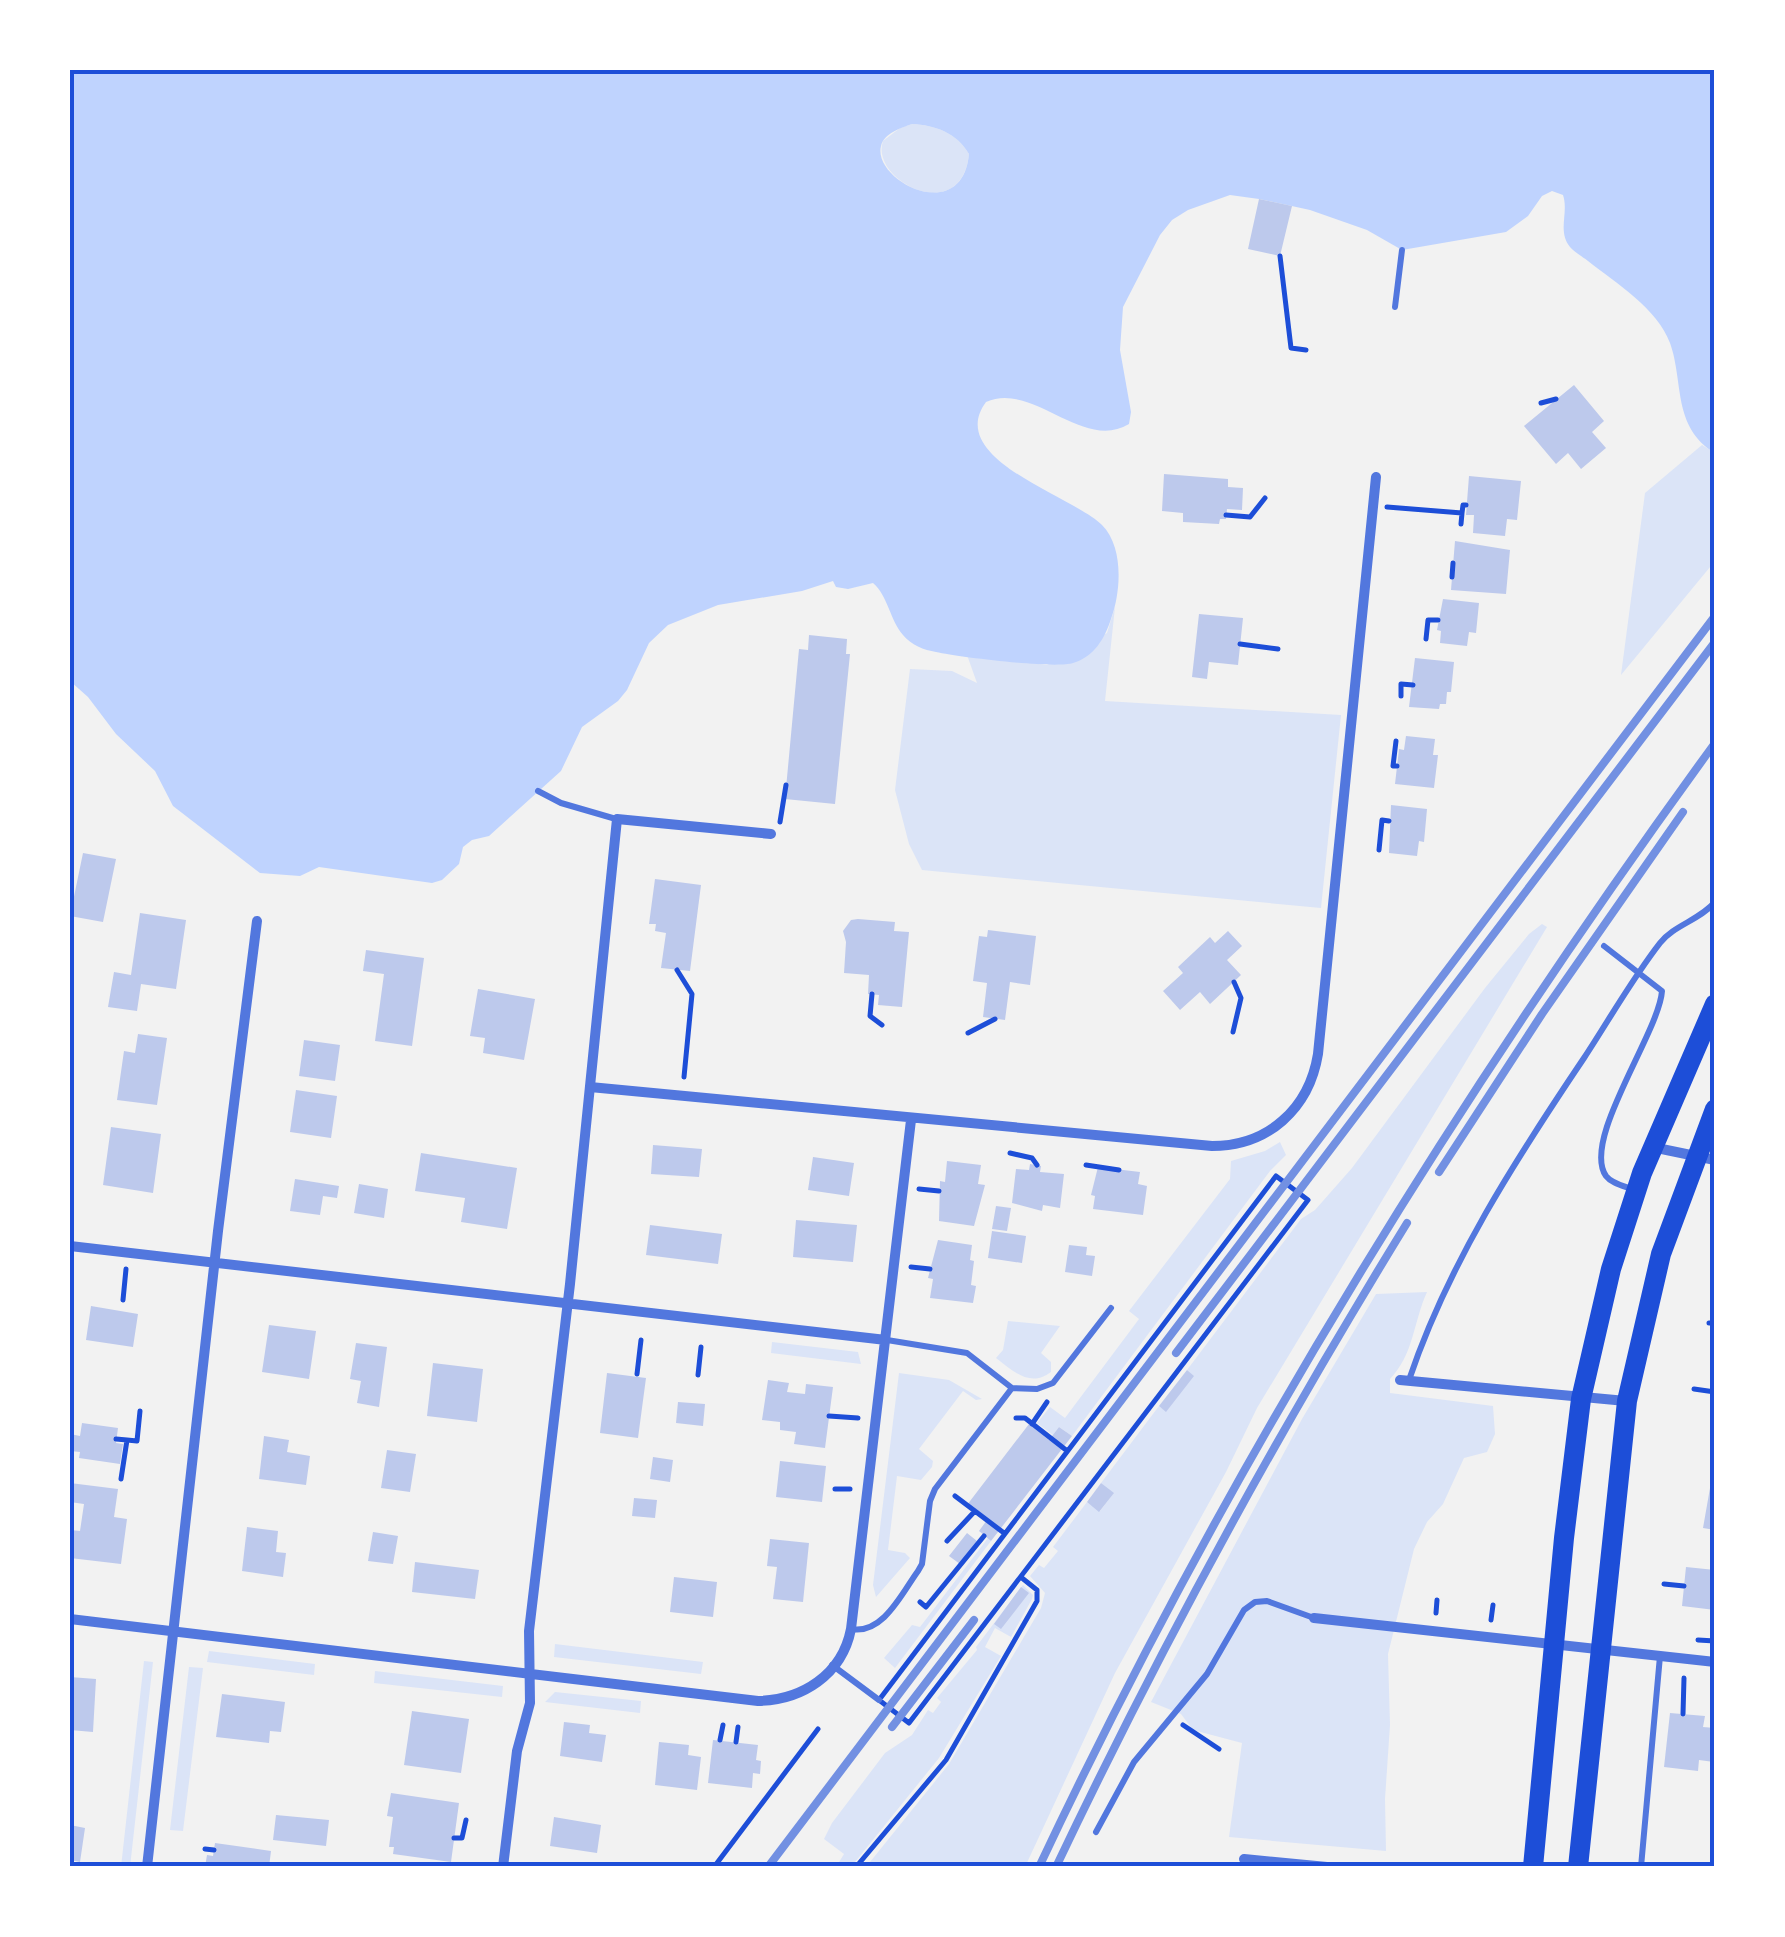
<svg xmlns="http://www.w3.org/2000/svg" width="1785" height="1937" viewBox="0 0 1785 1937" font-family="'Roboto Serif',serif">
<style>
.green{fill:#dbe4f7}
.water{fill:#bfd3fe;fill-rule:evenodd}
.building{fill:#bdc9ec}
.lines{fill:none;stroke-linecap:round;stroke-linejoin:round}
.path{stroke:#1d4ed8;stroke-width:5}
.service{stroke:#5277de;stroke-width:6}
.minor{stroke:#5277de;stroke-width:10}
.trunk{stroke:#1d4ed8;stroke-width:20}
.rail{stroke:#7290e2;stroke-width:8}
.neatline{fill:none;stroke:#1d4ed8;stroke-width:4}
</style>
<rect width="100%" height="100%" fill="#f2f2f2"/>
<path class="green" d="M912 124C935 125 957 133 969 154 961 228 869 180 883 141L900 128Z
M1702 445 1715 453V561L1621 675 1645 493Z
M1115 607 1105 701 1341 715 1321 908 922 870 909 844 895 790 910 669 952 671 977 683 967 655 1047 665 1107 633Z
M1542 924 1547 927 1257 1408 1226 1472 1115 1673 1025 1867H866L949 1764 1041 1608 1045 1593 1030 1576 1039 1565 1044 1568 1058 1551 1053 1547 1087 1502 1100 1511 1113 1494 1101 1483 1159 1406 1166 1411 1193 1376 1187 1370 1301 1219 1315 1210 1352 1168 1485 988 1529 934Z
M1280 1142 1286 1155 1270 1171 1072 1436 1059 1427 1053 1435 1037 1423 1050 1407 1065 1418 1139 1319 1129 1311 1230 1179 1231 1161 1265 1151Z
M1427 1292C1413 1323 1414 1354 1390 1379V1393L1493 1406 1495 1434 1487 1452 1464 1458 1443 1504 1427 1522 1414 1549 1388 1654 1390 1725 1385 1799 1386 1851 1229 1837 1242 1743 1193 1730 1181 1714 1151 1702 1302 1419 1376 1294Z
M1008 1321 1060 1326 1041 1353 1051 1362V1372C1030 1388 1013 1371 996 1358L1003 1350Z
M772 1342 858 1352 861 1364 771 1353Z
M899 1373 949 1380 982 1399 976 1400 963 1391 919 1449 933 1461 932 1467 921 1480 897 1476 888 1550 905 1553 910 1558 876 1597 873 1585Z
M988 1538 991 1541 895 1668 884 1658 912 1625 920 1627Z
M1023 1585 1033 1595 1032 1599 1011 1637 995 1628 985 1647 1001 1656 939 1758 851 1867H836L844 1854 824 1839 832 1823 885 1753 912 1735 928 1710 933 1713 941 1702 937 1698 977 1650 976 1647Z
M555 1644 703 1662 701 1674 554 1657Z
M209 1651 315 1664 314 1675 207 1662Z
M144 1661 153 1662 130 1867H121Z
M189 1667 203 1668 183 1831 170 1830Z
M375 1671 503 1686 502 1697 374 1683Z
M555 1692 641 1701 640 1713 545 1702Z"/>
<path class="water" d="M70 70H1715V453C1672 427 1684 382 1670 343 1657 308 1616 283 1588 261 1583 257 1574 252 1570 247 1557 231 1569 213 1563 195L1552 191 1542 196 1528 216 1506 232 1402 250 1367 230 1310 210 1259 199 1230 195 1188 210 1172 220 1160 235 1123 307 1120 350 1131 412 1129 424C1083 452 1033 381 986 402 944 459 1073 496 1102 525 1124 547 1121 592 1111 619 1105 638 1094 657 1073 663 1054 669 959 657 936 652 924 650 911 645 903 635 890 620 888 596 873 583L848 589 836 587 833 581 802 591 718 605 668 625 649 643 627 690 618 701 582 727 561 771 489 836 472 840 463 847 459 864 442 880 432 883 319 867 300 876 260 873 173 806 155 771 116 734 88 697 70 681ZM912 124C935 125 957 133 969 154 962 227 872 180 881 146 884 133 901 128 912 124Z"/>
<path class="building" d="M1259 199 1292 206 1280 256 1248 249Z
M1574 385 1604 421 1592 432 1606 448 1581 469 1568 453 1556 464 1524 426Z
M1164 474 1228 479V487L1243 488 1242 510 1227 509 1226 519H1220L1219 524 1183 522V513L1162 511Z
M1469 476 1521 481 1517 520 1507 519 1505 536 1473 533 1474 515H1466Z
M1455 541 1510 550 1506 594 1451 590Z
M1443 599 1479 603 1476 633 1469 632 1467 646 1440 643 1441 631 1437 630Z
M1199 614 1243 618 1238 665 1209 662 1207 679 1192 677Z
M809 635 847 639 846 654H850L835 804 785 799 799 649 808 650Z
M1415 658 1454 662 1451 692H1447L1446 704H1440L1439 709 1409 707Z
M1406 736 1435 739 1433 755H1438L1434 788 1395 784 1399 749 1404 750Z
M1391 805 1427 809 1424 842 1419 841 1417 856 1389 853Z
M83 853 116 859 103 922 70 916Z
M655 879 701 885 690 971 661 968 666 933 655 931 656 924H649Z
M140 913 186 920 176 989 141 984 137 1011 108 1007 114 972 131 975Z
M858 919 895 922 894 931 909 932 902 1007 878 1005 879 995 868 994 869 975 844 973 846 942 843 931 851 920Z
M988 930 1036 936 1030 985 1010 982 1005 1020 983 1017 987 983 973 981 979 936 987 937Z
M1228 931 1242 946 1227 960 1241 975 1210 1004 1200 992 1180 1010 1163 991 1183 973 1178 967 1210 937 1215 943Z
M366 950 424 958 412 1046 375 1041 384 974 363 971Z
M478 989 535 999 524 1060 483 1053 485 1038 470 1036Z
M138 1034 167 1038 157 1105 117 1100 124 1051 135 1053Z
M304 1040 340 1045 335 1081 299 1076Z
M296 1090 337 1096 331 1138 290 1132Z
M111 1127 161 1134 153 1193 103 1185Z
M653 1145 702 1149 699 1177 651 1174Z
M421 1153 517 1168 507 1229 461 1222 465 1198 415 1191Z
M813 1157 854 1163 849 1196 808 1190Z
M947 1161 981 1165 978 1184 985 1185 974 1226 939 1221 940 1181 945 1182Z
M1030 1164 1041 1166 1040 1172 1064 1174 1060 1208 1043 1205 1042 1211 1012 1203 1016 1169 1029 1170Z
M1098 1167 1140 1172 1138 1184 1147 1186 1143 1215 1093 1209 1095 1196 1091 1195Z
M295 1179 339 1186 337 1198 323 1196 320 1215 290 1211Z
M359 1184 388 1189 384 1218 354 1213Z
M996 1206 1011 1208 1007 1231 992 1229Z
M796 1220 857 1225 853 1262 793 1257Z
M650 1225 722 1234 718 1264 646 1255Z
M992 1231 1026 1236 1022 1263 988 1258Z
M938 1240 972 1245 970 1260 974 1261 971 1285 976 1286 973 1303 930 1298 933 1279 928 1278Z
M1069 1245 1087 1247 1086 1255 1095 1256 1092 1276 1065 1272Z
M91 1306 138 1314 133 1347 86 1340Z
M269 1325 316 1331 309 1379 262 1372Z
M356 1343 387 1347 379 1407 357 1403 361 1381 350 1379Z
M433 1363 483 1369 477 1422 427 1416Z
M1187 1370 1194 1376 1166 1412 1159 1406Z
M607 1373 646 1378 638 1438 600 1433Z
M768 1380 789 1383 787 1392 805 1394 806 1384 833 1387 825 1448 794 1444 796 1432 780 1430V1422L762 1420Z
M678 1402 705 1404 703 1426 676 1423Z
M82 1423 118 1428 116 1443 123 1444 120 1464 79 1458 80 1452 70 1451V1434L80 1436Z
M1029 1424 1049 1440 1059 1427 1072 1436 991 1541 979 1531 987 1520 967 1505Z
M264 1436 289 1440 287 1452 310 1456 306 1485 259 1479Z
M387 1450 416 1454 410 1492 381 1488Z
M653 1457 673 1460 670 1482 650 1479Z
M780 1461 826 1466 822 1502 776 1497Z
M1713 1471H1715V1530L1703 1528Z
M70 1483 118 1489 114 1517 127 1519 121 1564 70 1558V1530L80 1531 84 1504 70 1502Z
M1101 1483 1114 1493 1099 1512 1087 1502Z
M634 1498 657 1500 655 1518 632 1516Z
M247 1527 278 1531 276 1552 286 1553 283 1577 242 1571Z
M373 1532 398 1536 393 1564 368 1561Z
M967 1533 977 1541 960 1564 949 1556Z
M770 1539 809 1543 803 1602 773 1599 777 1567 767 1566Z
M415 1562 479 1570 475 1599 412 1592Z
M1686 1567 1715 1570V1610L1682 1606Z
M674 1577 717 1582 713 1617 670 1612Z
M1021 1587 1029 1593 1001 1629 994 1624Z
M70 1677 96 1679 93 1732 70 1730Z
M222 1694 285 1702 281 1732 270 1731 269 1743 216 1737Z
M412 1711 469 1719 461 1773 404 1765Z
M1670 1713 1705 1716 1703 1727 1715 1728 1714 1762 1699 1760 1698 1771 1664 1767Z
M564 1722 590 1725 589 1733 606 1735 602 1762 560 1756Z
M713 1740 758 1745 756 1760 761 1761 760 1774 753 1773 752 1788 708 1783Z
M659 1742 689 1745 688 1755 701 1757 697 1790 655 1785Z
M391 1793 459 1803 451 1862 393 1854 394 1847H389L393 1817 387 1816Z
M276 1815 329 1820 326 1846 273 1840Z
M554 1817 601 1825 597 1853 550 1846Z
M70 1825 85 1828 80 1862 70 1860Z
M215 1843 271 1851 269 1867H205L207 1855 213 1856Z"/>
<g class="lines">
<path class="path" d="M1280 256 1291 348 1306 350
M1541 403 1556 399
M1387 507 1462 513 1463 505H1466
M1226 515 1250 517 1265 498
M1461 524 1462 513
M1452 577 1453 563
M1426 639 1428 620H1438
M1240 644 1278 649
M1401 696V684L1413 685
M1396 741 1393 766H1397
M780 822 786 785
M1379 850 1382 820 1389 821
M677 970 692 994 684 1077
M872 994 870 1016 882 1025
M1233 1032 1241 998 1234 982
M968 1033 995 1019
M1010 1153 1032 1158 1037 1165
M1086 1165 1119 1170
M1276 1176 1308 1200 909 1723 879 1700Z
M919 1189 939 1191
M911 1267 930 1269
M123 1300 126 1269
M1709 1323H1715
M637 1374 641 1340
M698 1375 701 1347
M1694 1389 1715 1392
M829 1416 858 1418
M1016 1418H1025L1066 1450
M1032 1424 1047 1402
M116 1439 127 1440 121 1479
M127 1440 137 1441 140 1411
M835 1489H850
M955 1496 1004 1533
M947 1541 975 1511
M1664 1584 1684 1586
M920 1602 926 1607 984 1536
M1436 1613 1437 1600
M1491 1620 1493 1605
M1698 1640 1715 1641
M1683 1714 1684 1678
M1183 1725 1219 1749
M720 1740 723 1725
M736 1742 738 1727
M454 1838H462L466 1820
M205 1849 214 1850
M714 1867 818 1729
M856 1867 946 1760 1037 1601V1590L1022 1578"/>
<path class="service" d="M1395 307 1402 250
M538 791 561 803 616 819
M1604 946 1662 991C1659 1033 1581 1140 1606 1176 1612 1184 1625 1186 1634 1190
M887 1340 967 1353 1012 1388
M1409 1380C1448 1264 1516 1159 1584 1058 1609 1020 1632 979 1660 943 1674 925 1700 920 1715 902
M1012 1388 1037 1389 1053 1383 1111 1308
M851 1629C883 1635 902 1593 918 1571L922 1564 930 1501 935 1489 1012 1388
M832 1665 879 1700
M1096 1832 1134 1762 1207 1674 1244 1610 1255 1602 1267 1601 1314 1618
M1641 1867 1660 1656"/>
<path class="minor" d="M590 1087 1212 1146C1268 1146 1309 1109 1318 1054L1376 477
M1652 1147 1715 1160
M70 1246 886 1340
M1400 1380 1626 1401
M1314 1618 1715 1662
M70 1619 758 1701C802 1700 842 1675 851 1629L911 1120
M1244 1859 1327 1867
M147 1867 218 1231 257 921
M503 1867 517 1751 530 1703 529 1631 570 1284 617 819 771 834"/>
<path class="trunk" d="M1533 1867 1564 1538 1581 1399 1611 1269 1642 1173 1715 1004
M1578 1867 1627 1401 1661 1254 1715 1109"/>
<path class="rail" d="M1439 1172 1542 1014 1683 812
M1176 1353 1715 642
M892 1727 974 1620
M768 1867 1715 616
M1039 1867C1226 1470 1457 1097 1715 743
M1056 1867C1161 1646 1279 1431 1407 1223"/>
</g>
<rect width="1785" height="1937" fill="none" stroke="#ffffff" stroke-width="145"/>
<rect x="72" y="72" width="1640" height="1792" class="neatline"/>
</svg>
